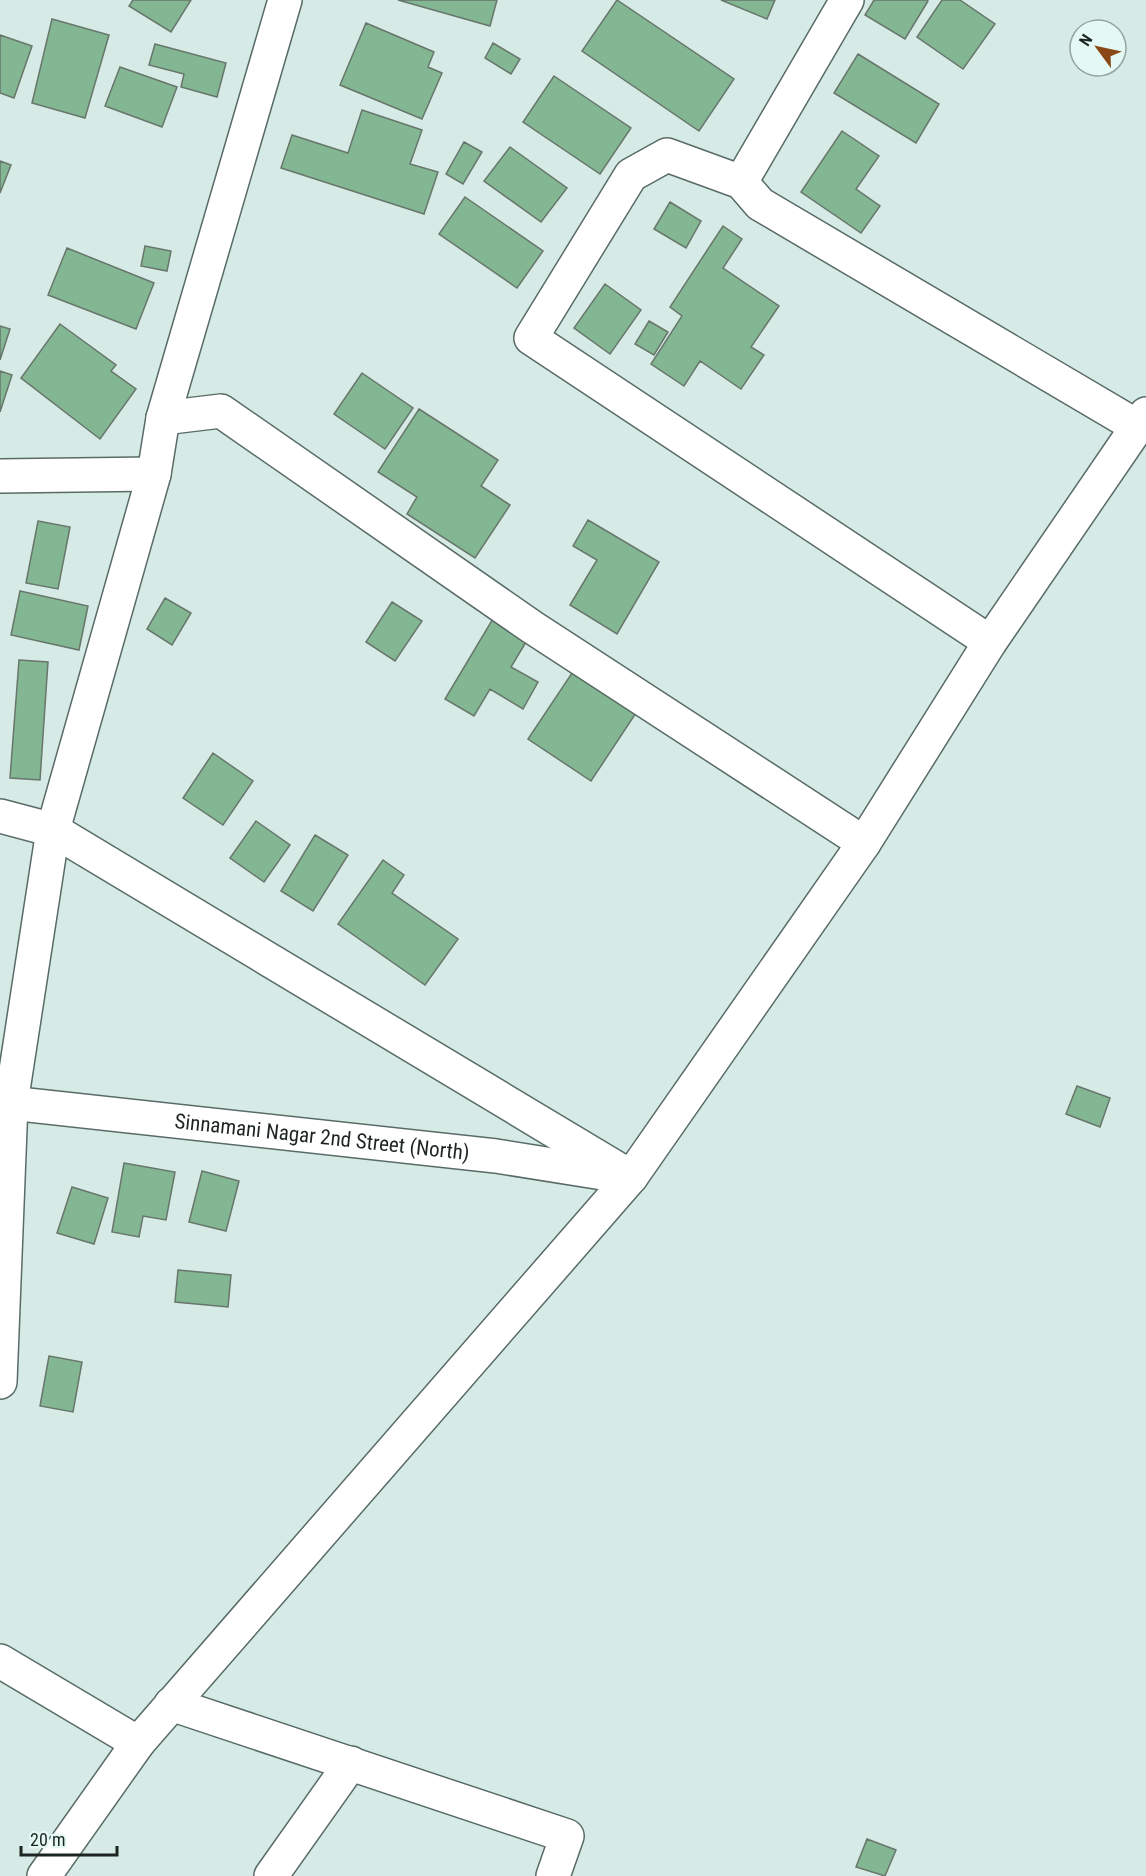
<svg xmlns="http://www.w3.org/2000/svg" width="1146" height="1876" viewBox="0 0 1146 1876" font-family="'Roboto Condensed',sans-serif">
<style>
.building{fill:#83b692;stroke:#68766c;stroke-width:1.5}
.lines{fill:none;stroke-linecap:round;stroke-linejoin:round}
.minor-casing{stroke:#596b67;stroke-width:36}
.minor{stroke:#fff;stroke-width:33}
.labels{text-anchor:middle;dominant-baseline:central;stroke-width:4.5;stroke-linejoin:round;paint-order:stroke}
.street-label{font-size:21px;fill:#1d2523;stroke:#e4f9f3}
</style>
<rect width="100%" height="100%" fill="#d6ebe6"/>
<path class="building" d="M133 0H191L171 32 129 6Z
M398 0H497L490 26Z
M617 0 734 79 699 131 582 51Z
M721 0H775L767 19Z
M874 0H927L928 1 905 39 865 15Z
M942 0H960L995 24 963 69 917 37Z
M52 19 109 35 85 118 32 103Z
M366 23 434 52 428 67 442 73 422 119 340 85Z
M0 35 32 46 14 98 0 93Z
M493 43 520 59 511 74 485 58Z
M155 44 226 63 217 97 181 87 184 74 149 65Z
M858 54 939 104 916 143 834 93Z
M120 67 177 87 162 127 105 106Z
M554 76 631 128 600 174 523 122Z
M362 110 422 130 410 164 438 172 424 214 281 168 292 135 348 153Z
M842 131 879 156 856 189 880 206 861 233 801 192Z
M464 142 482 152 463 184 446 174Z
M510 147 567 188 541 222 484 181Z
M0 161 11 165 0 193Z
M465 197 543 251 517 288 439 234Z
M670 202 701 221 686 248 654 229Z
M723 226 742 239 723 268 779 306 751 347 764 355 741 389 700 361 684 386 651 364 682 316 670 307Z
M145 246 171 251 167 271 141 266Z
M67 248 154 283 136 329 48 295Z
M605 284 641 310 610 354 574 328Z
M649 321 668 332 654 355 635 344Z
M60 324 116 365 111 371 136 389 100 439 21 378Z
M0 326 10 329 0 360Z
M0 371 12 375 0 412Z
M362 373 413 408 385 449 334 414Z
M419 409 498 460 481 486 510 505 475 558 407 514 417 497 378 472Z
M588 520 659 562 617 634 570 605 597 560 573 546Z
M38 521 70 527 58 589 26 583Z
M20 591 88 606 79 650 11 635Z
M165 598 191 613 172 645 147 629Z
M392 602 422 621 395 661 366 642Z
M494 617 529 637 511 667 538 682 523 709 490 689 474 716 445 699Z
M19 660 48 662 40 780 10 778Z
M578 664 638 710 591 781 528 739Z
M213 753 253 781 223 825 183 798Z
M256 821 290 845 264 882 230 858Z
M315 835 348 855 313 911 281 891Z
M383 860 404 875 392 893 458 939 425 985 338 924Z
M1077 1086 1110 1098 1100 1127 1066 1114Z
M124 1163 175 1172 166 1220 143 1216 139 1237 112 1232Z
M202 1171 239 1181 226 1231 189 1222Z
M72 1187 108 1198 94 1244 57 1233Z
M178 1270 231 1275 228 1307 175 1302Z
M49 1356 82 1362 73 1412 40 1406Z
M867 1839 896 1850 885 1876 856 1867Z"/>
<g class="lines">
<g class="minor-casing">
<g id="minor">
<path d="M741 182 847 0"/>
<path d="M163 418 221 411 532 627 864 843"/>
<path d="M0 476 154 474"/>
<path d="M990 642 531 338 631 175 667 155 741 182 760 204 1138 427"/>
<path d="M0 816 53 830 631 1177"/>
<path id="s1" d="M0 1102 496 1156 615 1175"/>
<path d="M0 1382 11 1103 53 830 154 474 163 418 285 0"/>
<path d="M0 1661 138 1743"/>
<path d="M171 1704 567 1836 553 1876"/>
<path d="M44 1876 138 1743 631 1177 864 843 990 642 1146 414"/>
<path d="M271 1876 351 1763"/>
</g>
</g>
<use href="#minor" class="minor"/>
</g>
<g class="labels">
<g class="street-label">
<text stroke="none"><textPath href="#s1" startOffset="324">Sinnamani Nagar 2nd Street (North)</textPath></text>
</g>
</g>
<g transform="translate(1098 48) rotate(303)"><circle r="28" fill="#e4f9f3" stroke="#94a4a0" stroke-width="1.5"/>
<path d="M0-4.5L10 22L0 15L-10 22Z" fill="#894716"/>
<text y="-9" font-size="16" font-weight="bold" text-anchor="middle" fill="#1d2523">N</text>
</g>
<path d="M21 1846v9h96v-9" fill="none" stroke="#1d2523" stroke-width="3"/>
<text x="30" y="1846" font-size="18" fill="#1d2523" stroke="#e4f9f3" stroke-width="4.5" paint-order="stroke">20 m</text>
</svg>
